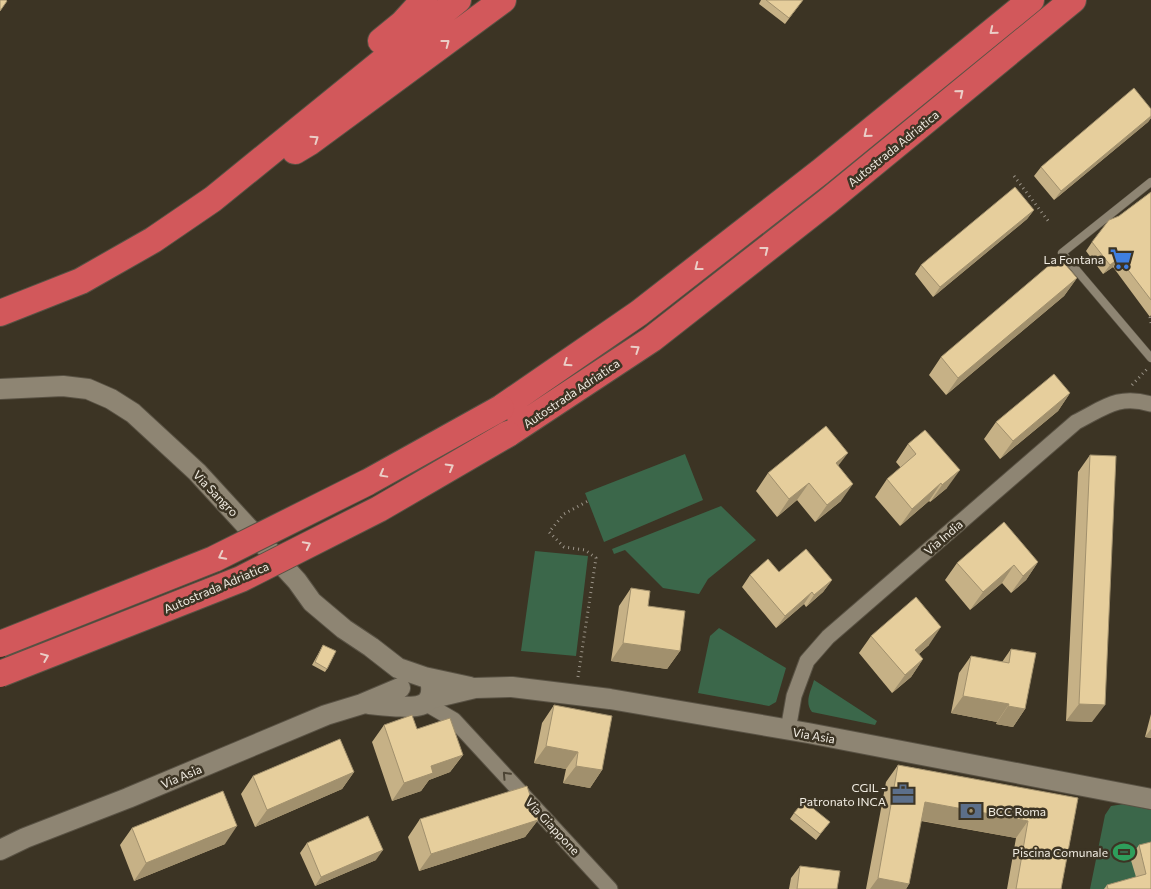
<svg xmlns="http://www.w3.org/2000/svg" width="1151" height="889" viewBox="0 0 1151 889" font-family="Commissioner,sans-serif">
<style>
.green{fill:#3b674a}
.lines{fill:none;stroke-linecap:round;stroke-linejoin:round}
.lane-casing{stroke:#595244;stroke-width:9}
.street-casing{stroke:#595244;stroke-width:17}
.secondary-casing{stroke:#595244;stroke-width:22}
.highway-casing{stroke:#595244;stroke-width:28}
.path{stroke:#9b9488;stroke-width:3;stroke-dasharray:1 4;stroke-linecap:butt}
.lane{stroke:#8e8573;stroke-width:8}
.street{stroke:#8e8573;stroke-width:15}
.secondary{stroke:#8e8573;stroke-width:20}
.highway{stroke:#d2585b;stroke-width:26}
.highway-bridge-casing{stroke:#595244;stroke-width:28;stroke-linecap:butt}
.highway-bridge{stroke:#d2585b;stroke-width:26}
.wall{fill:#c6b186}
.shaded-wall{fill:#a1906d}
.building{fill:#e6ce9c;stroke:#a1906d}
.oneway{stroke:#ebcec7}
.oneway2{stroke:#4c4434}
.labels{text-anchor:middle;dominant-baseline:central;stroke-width:5;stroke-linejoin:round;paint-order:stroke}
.street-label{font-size:12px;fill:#f1ece2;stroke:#3c3424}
.poi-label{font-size:12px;fill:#f1ece2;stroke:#3c3424;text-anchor:end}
</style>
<rect width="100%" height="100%" fill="#3c3424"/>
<path class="green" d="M685 454 703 500 604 542 585 493Z
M721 506 756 540 708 579 699 594 663 588 625 550 614 554 612 549Z
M535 551 588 556 576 656 521 651Z
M719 628 786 668 776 702 769 706 698 693 710 636Z
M814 680 877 721 875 725 812 712C804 702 811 691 814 680Z
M1124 804 1151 810V889H1090L1105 815 1111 806Z"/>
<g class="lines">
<g class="lane-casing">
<path id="lane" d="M1151 182 1062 253 1151 358"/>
</g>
<g class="street-casing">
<path id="street" d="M425 703 454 720 610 889
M788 730 794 696 807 661 828 637 1076 422C1104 408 1118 394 1151 404"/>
</g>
<g class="secondary-casing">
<path id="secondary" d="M0 389 63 386 88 389 111 399 133 413 197 472 297 581 312 602 344 629 371 647 398 668 424 677 470 687
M429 699 475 688 512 687 610 699 808 733 1151 799
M369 704C381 705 411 709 421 705 429 703 432 694 431 686
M0 850 25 838 128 798 326 715 362 704 400 688"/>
</g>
<g class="highway-casing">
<path id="highway" d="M381 41 403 23 424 0
M295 151 310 142 503 0
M0 313 81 281 153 240 213 199 458 0
M501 408 639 313 820 172 1031 0
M508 434 652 339 828 201 1073 0"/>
</g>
<path class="path" d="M1014 176 1049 222
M1150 317 1151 323
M1132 385 1148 368
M578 677 596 558 585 550 564 547 549 532 564 514 588 501"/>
<use href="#lane" class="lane"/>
<use href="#street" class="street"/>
<use href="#secondary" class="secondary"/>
<use href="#highway" class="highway"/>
<g class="highway-bridge-casing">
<path id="highway-bridge" d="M0 644 214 559 368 482 501 408
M0 674 241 579 379 509 508 434"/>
</g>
<use href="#highway-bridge" class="highway-bridge"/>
</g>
<path class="wall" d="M761 0H803L785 24 759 4Z
M1151 109V118L1148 122 1054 200 1034 176 1041 167Z
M1151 192V315L1150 317 1113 267 1103 274 1086 251 1092 242 1119 216Z
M1034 210 1027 219 933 297 915 274 921 265Z
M1077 278 1064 296 946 395 929 375 941 357Z
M1070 393 1058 411 1000 459 984 439 996 422Z
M908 444 947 488 930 502 929 501 900 526 875 497 887 479 901 468 896 462Z
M1090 455 1092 722 1066 721 1078 472Z
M839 466 841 501 815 522 797 500 777 517 756 491 768 473Z
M1038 562 1026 580 1011 593 1002 583 970 610 945 580 957 563Z
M779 572 832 580 823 592 806 607 804 604 776 628 742 587 750 575Z
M631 588 648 606 680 651 667 669 611 661 619 606Z
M871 636 929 645 919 654 923 659 911 677 892 693 859 653Z
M323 645 327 669 325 672 312 665Z
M1011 649 1025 709 1013 727 996 724 997 722 951 713 959 673 971 656 1002 662Z
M554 705 602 770 590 788 563 783 566 769 534 763 542 723Z
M1151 714V738L1145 737Z
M384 725 417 729 463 755 450 772 429 780 421 791 392 801 372 742Z
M898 765 1078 798 1061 889H1007L1016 838 921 821 909 884 906 889H866L886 782Z
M354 772 342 789 255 827 241 794 253 776Z
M794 813 830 822 816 840 790 819Z
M420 819 538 820 525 837 419 871 408 837Z
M132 828 225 844 134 881 120 845Z
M307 843 376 860 315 886 300 853Z
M1139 845 1151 889H1104L1107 885 1136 877 1130 857Z
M800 866 837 889H789L791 878Z"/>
<path class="shaded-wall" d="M1151 116V118L1148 122 1054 200 1061 191Z
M1034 210 1027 219 933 297 940 287Z
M1119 258 1113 267 1103 274 1110 265Z
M1077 278 1064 296 946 395 958 378Z
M1070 393 1058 411 1000 459 1013 441Z
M848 453 835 470 836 463Z
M960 470 947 488 930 502 942 485Z
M809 483 797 500 777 517 789 499Z
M941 483 929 501 900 526 912 509Z
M853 484 841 501 815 522 827 505Z
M1038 562 1026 580 1011 593 1023 576Z
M1014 565 1002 583 970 610 983 592Z
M832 580 823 592 806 607 814 595Z
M812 592 804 604 776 628 785 616Z
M941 627 929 645 903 667 915 650Z
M623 643 680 651 667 669 611 661Z
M923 659 911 677 892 693 905 675Z
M963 696 1009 704 997 722 951 713Z
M1079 704 1105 705 1092 722 1066 721Z
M1008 706 1025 709 1013 727 996 724Z
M1151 729V738L1145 737Z
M546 746 578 752 566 769 534 763Z
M463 755 450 772 429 780 421 791 392 801 404 783 431 766Z
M576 766 602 770 590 788 563 783Z
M354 772 342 789 255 827 267 810Z
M925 802 1028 821 1016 838 912 819Z
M538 820 525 837 419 871 431 854Z
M237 826 225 844 134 881 146 863Z
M383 850 376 860 315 886 321 877Z
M878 878 909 884 906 889H870Z"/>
<path class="building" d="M0 0H6L7 1 0 11Z
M766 0H803L789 18Z
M1134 88 1151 109V116L1061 191 1041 167Z
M1015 187 1034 210 940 287 921 265Z
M1151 192V300L1119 258 1110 265 1092 242 1109 220 1119 216Z
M1059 257 1077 278 958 378 941 357Z
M1054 374 1070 393 1013 441 996 422Z
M826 426 848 453 836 463 853 484 827 505 809 483 789 499 768 473Z
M925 430 960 470 942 485 941 483 912 509 887 479 916 454 908 444Z
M1090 455 1116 456 1105 705 1079 704Z
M1004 522 1038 562 1023 576 1014 565 983 592 957 563Z
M806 549 832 580 814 595 812 592 785 616 750 575 768 559 779 572Z
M631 588 650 591 648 606 685 611 680 651 623 643Z
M916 597 941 627 915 650 923 659 905 675 871 636Z
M323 645 336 651 327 669 315 662Z
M1011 649 1036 653 1025 709 1008 706 1009 704 963 696 971 656 1009 663Z
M554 705 612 716 602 770 576 766 578 752 546 746Z
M412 715 417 729 450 718 463 755 431 766 433 773 404 783 384 725Z
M340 739 354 772 267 810 253 776Z
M898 765 1078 798 1061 889H1016L1028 821 925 802 909 884 878 878Z
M527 786 538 820 431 854 420 819Z
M223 791 237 826 146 863 132 828Z
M804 801 830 822 820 834 794 813Z
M368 816 383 850 321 877 307 843Z
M1151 842V889H1108L1107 885 1146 874 1139 845Z
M800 866 840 871 837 889H797Z"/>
<defs><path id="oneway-chevron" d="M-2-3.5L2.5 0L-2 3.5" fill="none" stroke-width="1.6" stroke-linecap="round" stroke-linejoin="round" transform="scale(1.25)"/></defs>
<g class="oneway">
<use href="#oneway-chevron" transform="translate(993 31) rotate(141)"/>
<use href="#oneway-chevron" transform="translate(446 43) rotate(-37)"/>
<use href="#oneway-chevron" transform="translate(960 93) rotate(-39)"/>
<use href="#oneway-chevron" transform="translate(867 134) rotate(141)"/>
<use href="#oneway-chevron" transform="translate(315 139) rotate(-35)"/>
<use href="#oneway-chevron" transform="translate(765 250) rotate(-38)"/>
<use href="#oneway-chevron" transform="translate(698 267) rotate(142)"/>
<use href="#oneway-chevron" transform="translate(636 349) rotate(-34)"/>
<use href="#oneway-chevron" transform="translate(567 363) rotate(146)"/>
<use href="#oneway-chevron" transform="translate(450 467) rotate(-30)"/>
<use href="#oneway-chevron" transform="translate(383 474) rotate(151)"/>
<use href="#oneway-chevron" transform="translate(307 545) rotate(-27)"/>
<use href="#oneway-chevron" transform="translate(222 556) rotate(153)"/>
<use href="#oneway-chevron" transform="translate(45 657) rotate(-22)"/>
</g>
<use class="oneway2" href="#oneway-chevron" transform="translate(506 775) rotate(-133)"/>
<defs>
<g id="supermarket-bare" transform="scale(1.725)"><path d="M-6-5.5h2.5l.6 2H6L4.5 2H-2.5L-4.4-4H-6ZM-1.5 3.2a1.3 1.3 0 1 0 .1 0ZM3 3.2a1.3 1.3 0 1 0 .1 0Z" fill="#3f7fe0" stroke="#3c3424" stroke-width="2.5" paint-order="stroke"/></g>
<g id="office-bare" transform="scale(1.725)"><path d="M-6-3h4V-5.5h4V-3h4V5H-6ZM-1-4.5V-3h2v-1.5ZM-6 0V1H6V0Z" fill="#5c6f8a" stroke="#3c3424" stroke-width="2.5" paint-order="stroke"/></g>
<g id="bank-bare" transform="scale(1.725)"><path d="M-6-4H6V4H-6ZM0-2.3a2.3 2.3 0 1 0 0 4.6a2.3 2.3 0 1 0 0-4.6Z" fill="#5c6f8a" stroke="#3c3424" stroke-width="2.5" paint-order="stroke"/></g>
<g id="stadium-bare" transform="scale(1.725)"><path d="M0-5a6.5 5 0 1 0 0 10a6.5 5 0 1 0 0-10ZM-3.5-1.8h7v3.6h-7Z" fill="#2e9e5b" stroke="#3c3424" stroke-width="2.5" paint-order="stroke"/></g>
</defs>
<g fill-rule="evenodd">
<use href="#supermarket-bare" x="1121" y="259"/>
<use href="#office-bare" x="903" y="794"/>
<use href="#bank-bare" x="971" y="811"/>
<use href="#stadium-bare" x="1124" y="852"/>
</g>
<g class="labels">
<g class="street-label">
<text transform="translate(893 148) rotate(-39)">Autostrada Adriatica</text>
<text transform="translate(571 393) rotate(-34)">Autostrada Adriatica</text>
<text transform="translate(216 493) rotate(46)">Via Sangro</text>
<text transform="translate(943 537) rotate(-41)">Via India</text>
<text transform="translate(216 587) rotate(-23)">Autostrada Adriatica</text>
<text transform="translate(814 735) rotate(10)">Via Asia</text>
<text transform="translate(181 776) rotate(-23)">Via Asia</text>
<text transform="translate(553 826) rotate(47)">Via Giappone</text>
</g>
<g class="poi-label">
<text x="1104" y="259">La Fontana</text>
<text x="886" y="787">CGIL -<tspan x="886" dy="14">Patronato INCA</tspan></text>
<text x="988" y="811" text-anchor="start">BCC Roma</text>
<text x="1108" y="852">Piscina Comunale</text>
</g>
</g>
</svg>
